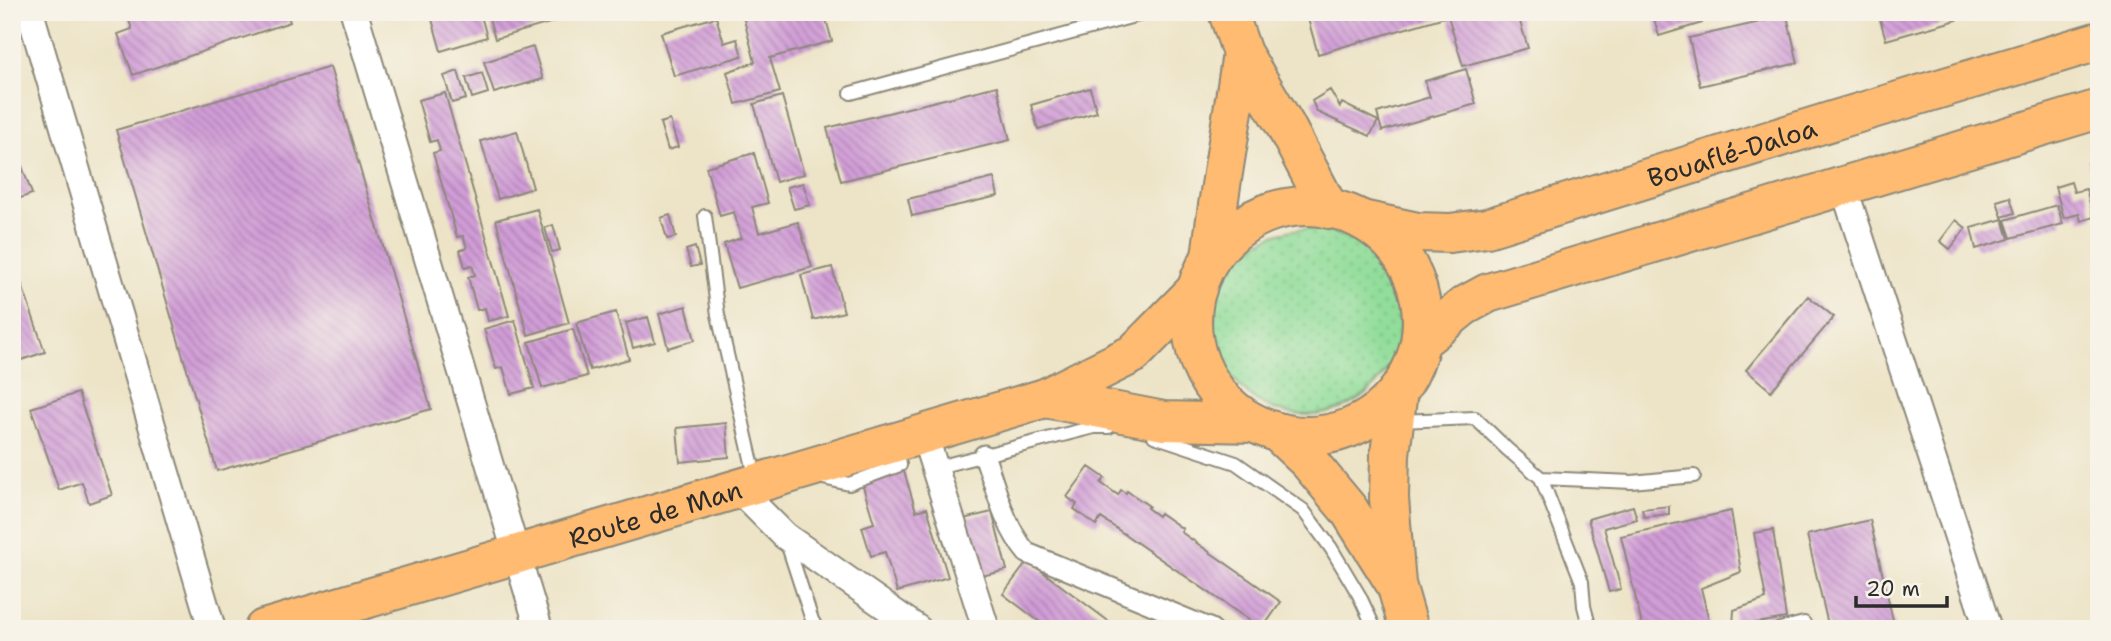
<svg xmlns="http://www.w3.org/2000/svg" width="2111" height="641" viewBox="0 0 2111 641" font-family="'Shantell Sans',sans-serif">
<style>
.grass{fill:url(#grass-dots);stroke:#5e8462;stroke-width:2}
.building{fill:url(#building-back-hatch)}
.lines{fill:none;stroke-linecap:round;stroke-linejoin:round}
.service-casing{stroke:#8c8879;stroke-width:16}
.pedestrian-casing{stroke:#8c8879;stroke-width:23}
.minor-casing{stroke:#8c8879;stroke-width:30}
.primary-casing{stroke:#8c8879;stroke-width:42}
.trunk-casing{stroke:#8c8879;stroke-width:42}
.service{stroke:#fff;stroke-width:12}
.pedestrian{stroke:#fff;stroke-width:19}
.minor{stroke:#fff;stroke-width:26}
.primary{stroke:#febb71;stroke-width:38}
.trunk{stroke:#febb71;stroke-width:38}
.labels{text-anchor:middle;dominant-baseline:central;stroke-width:5;stroke-linejoin:round;paint-order:stroke}
.street-label{font-size:26px;fill:#2b2b2b;stroke:#f7f3e8}
</style>
<defs>
<pattern id="grass-dots" width="8" height="8" patternUnits="userSpaceOnUse" patternTransform="scale(1.75)"><rect width="8" height="8" fill="#91dd9a"/><path d="M2 2h.1M6 6h.1" fill="none" stroke="#7dbe85" stroke-width="1.8" stroke-linecap="round"/></pattern>
<pattern id="building-back-hatch" width="6" height="6" patternUnits="userSpaceOnUse" patternTransform="scale(1.75)"><rect width="6" height="6" fill="#d19dd7"/><path d="M-1 5l2 2M0 0l6 6M5-1l2 2" fill="none" stroke="#aa80af"/></pattern>
</defs>
<rect width="100%" height="100%" fill="#f7f3e8"/>
<filter id="ink" filterUnits="userSpaceOnUse"><feTurbulence type="fractalNoise" baseFrequency=".0143" numOctaves="2"/><feDisplacementMap in="SourceGraphic" scale="14" xChannelSelector="R" yChannelSelector="G"/><feConvolveMatrix kernelMatrix="1 2 1 2 8 2 1 2 1" color-interpolation-filters="sRGB"/></filter>
<filter id="wash" filterUnits="userSpaceOnUse"><feTurbulence type="fractalNoise" baseFrequency=".00686" numOctaves="4" result="noise"/><feDisplacementMap in="SourceGraphic" scale="28" xChannelSelector="R" yChannelSelector="G"/><feGaussianBlur stdDeviation="1.57" result="paint"/><feColorMatrix in="noise" values="0 0 0 0 0 0 0 0 0 0 0 0 0 0 0 0 0 1.4 0 .05"/><feComposite in="paint" operator="in"/></filter>
<g filter="url(#wash)">
<rect width="100%" height="100%" fill="#ede4c7"/>
<path class="grass" d="M1214 322a93 93 0 1 1 186 0a93 93 0 1 1-186 0Z"/>
<g id="blocks">
<path class="building" d="M126 12H287L290 22 133 75 118 34 132 29Z
M430 12H480L487 37 441 51Z
M487 12H584V13L495 39Z
M742 12H824L832 41 770 58 780 92 736 104 727 72 755 62Z
M1306 12H1517L1528 48 1463 66 1448 16 1318 54Z
M1652 12H1715V13L1700 17 1702 23 1659 36Z
M1878 12H1955L1957 20 1886 40Z
M1787 16 1798 63 1700 86 1689 38Z
M716 17 724 43 737 39 742 56 674 76 661 33Z
M533 47 543 79 494 93 484 62Z
M330 67 431 409 217 471 116 130Z
M1466 69 1476 104 1382 131 1377 113 1430 97 1425 81Z
M458 71 466 99 452 103 444 76Z
M482 73 488 93 472 98 466 78Z
M997 86 1010 140 841 181 827 128Z
M1090 88 1097 112 1038 129 1031 105Z
M1330 90 1340 107 1342 103 1378 121 1370 136 1317 112 1312 101Z
M445 93 509 316 488 321 485 308 477 310 468 277 475 275 472 265 465 267 460 250 467 248 463 236 457 237 433 153 440 151 437 140 430 142 418 100Z
M782 96 804 174 776 182 754 104Z
M670 120 678 147 668 150 660 123Z
M517 131 533 188 498 199 481 141Z
M12 139 32 194 12 201Z
M754 153 768 203 752 207 759 233 798 222 812 267 737 288 724 244 741 238 734 212 720 216 706 167Z
M2099 160V178L2093 179 2088 163Z
M994 178 998 196 912 216 908 199Z
M2071 182 2074 192 2086 189 2094 217 2081 221 2079 214 2064 218 2055 187Z
M2099 182V213H2098L2090 185Z
M803 183 810 205 794 209 787 187Z
M2010 197 2015 213 2002 217 1997 201Z
M2057 205 2063 224 2011 238 2005 220Z
M537 209 569 323 528 335 496 220Z
M670 215 676 237 667 239 661 218Z
M2003 219 2009 239 1976 249 1971 228Z
M1956 220 1966 228 1950 249 1940 241Z
M553 225 560 250 552 252 545 228Z
M695 247 700 265 691 267 686 250Z
M832 267 844 312 813 320 801 275Z
M21 282 45 352 12 363V285Z
M1808 296 1834 317 1771 391 1746 370Z
M686 306 695 340 668 348 659 314Z
M616 312 629 359 590 370 576 323Z
M648 317 655 342 633 348 626 323Z
M515 320 534 388 511 394 503 367 496 369 484 329Z
M573 329 587 376 542 388 529 342Z
M78 393 112 495 89 503 82 482 59 490 31 408Z
M726 423 729 457 680 462 677 428Z
M1089 467 1105 478 1101 483 1118 495 1121 490 1126 493 1127 491 1149 506 1147 508 1158 516 1160 513 1183 529 1181 532 1281 602 1262 629 1101 518 1096 525 1074 509 1077 504 1067 497Z
M903 468 916 511 927 508 948 577 897 592 885 552 871 556 862 527 874 523 861 480Z
M1633 506 1637 519 1604 528 1621 589 1609 592 1588 519Z
M1669 506V514L1644 517 1642 509Z
M1731 511 1741 572 1701 588 1711 629H1643L1621 536Z
M992 512 1007 570 977 577 963 519Z
M1870 520 1895 629H1829L1807 535Z
M1773 530 1786 618 1733 627 1734 610 1766 599 1754 533Z
M1028 561 1119 629H1049L1003 594Z"/>
</g>
</g>
<g filter="url(#ink)">
<use href="#blocks" fill-opacity="0" stroke="#8c8879" stroke-width="2"/>
<g class="lines">
<g class="service-casing">
<path id="service" d="M851 93 1149 12
M705 216 718 315 756 480
M1398 421 1475 418 1507 449 1541 478 1632 482 1694 476
M1154 436 1236 463 1303 510 1331 548 1359 595 1375 629
M934 468 1094 427H1109
M819 477 849 484 900 465 897 446
M1541 478 1582 582 1584 606 1590 629
M787 543 812 620 817 629
M1780 629 1804 623"/>
</g>
<g class="pedestrian-casing">
<path id="pedestrian" d="M984 455C996 488 1004 526 1027 553L1211 629"/>
</g>
<g class="minor-casing">
<path id="minor" d="M30 12 212 629
M354 12 539 629
M1843 185 1988 629
M924 434 986 629
M738 489 785 536 918 629"/>
</g>
<g class="primary-casing">
<path id="primary" d="M1228 12 1242 53 1285 125 1329 209
M1211 257C1219 189 1232 122 1242 53
M1398 391 1390 454 1389 498 1396 584 1409 629
M1277 432 1309 462 1349 510 1393 580"/>
</g>
<g class="trunk-casing">
<g id="trunk">
<circle cx="1307" cy="321" r="115"/>
<path id="s1" d="M1362 220 1418 232 1450 233 1487 228 1832 121 2099 41"/>
<path d="M1421 341 1464 306 1488 293 2099 109"/>
<path d="M1045 398 1164 421 1254 423"/>
<path id="s2" d="M264 629 1045 398 1133 354 1197 289"/>
</g>
</g>
<use href="#service" class="service"/>
<use href="#pedestrian" class="pedestrian"/>
<use href="#minor" class="minor"/>
<use href="#primary" class="primary"/>
<use href="#trunk" class="trunk"/>
</g>
</g>
<g class="labels">
<g class="street-label">
<text stroke="none"><textPath href="#s1" startOffset="383">Bouaflé-Daloa</textPath></text>
<text stroke="none"><textPath href="#s2" startOffset="408">Route de Man</textPath></text>
</g>
</g>
<rect width="2111" height="641" fill="none" stroke="#f7f3e8" stroke-width="42"/>
<path d="M1856 596v10h91v-10" fill="none" stroke="#2b2b2b" stroke-width="3.5"/>
<text x="1866" y="596" font-size="21" fill="#2b2b2b" stroke="#f7f3e8" stroke-width="5" paint-order="stroke">20 m</text>
</svg>
